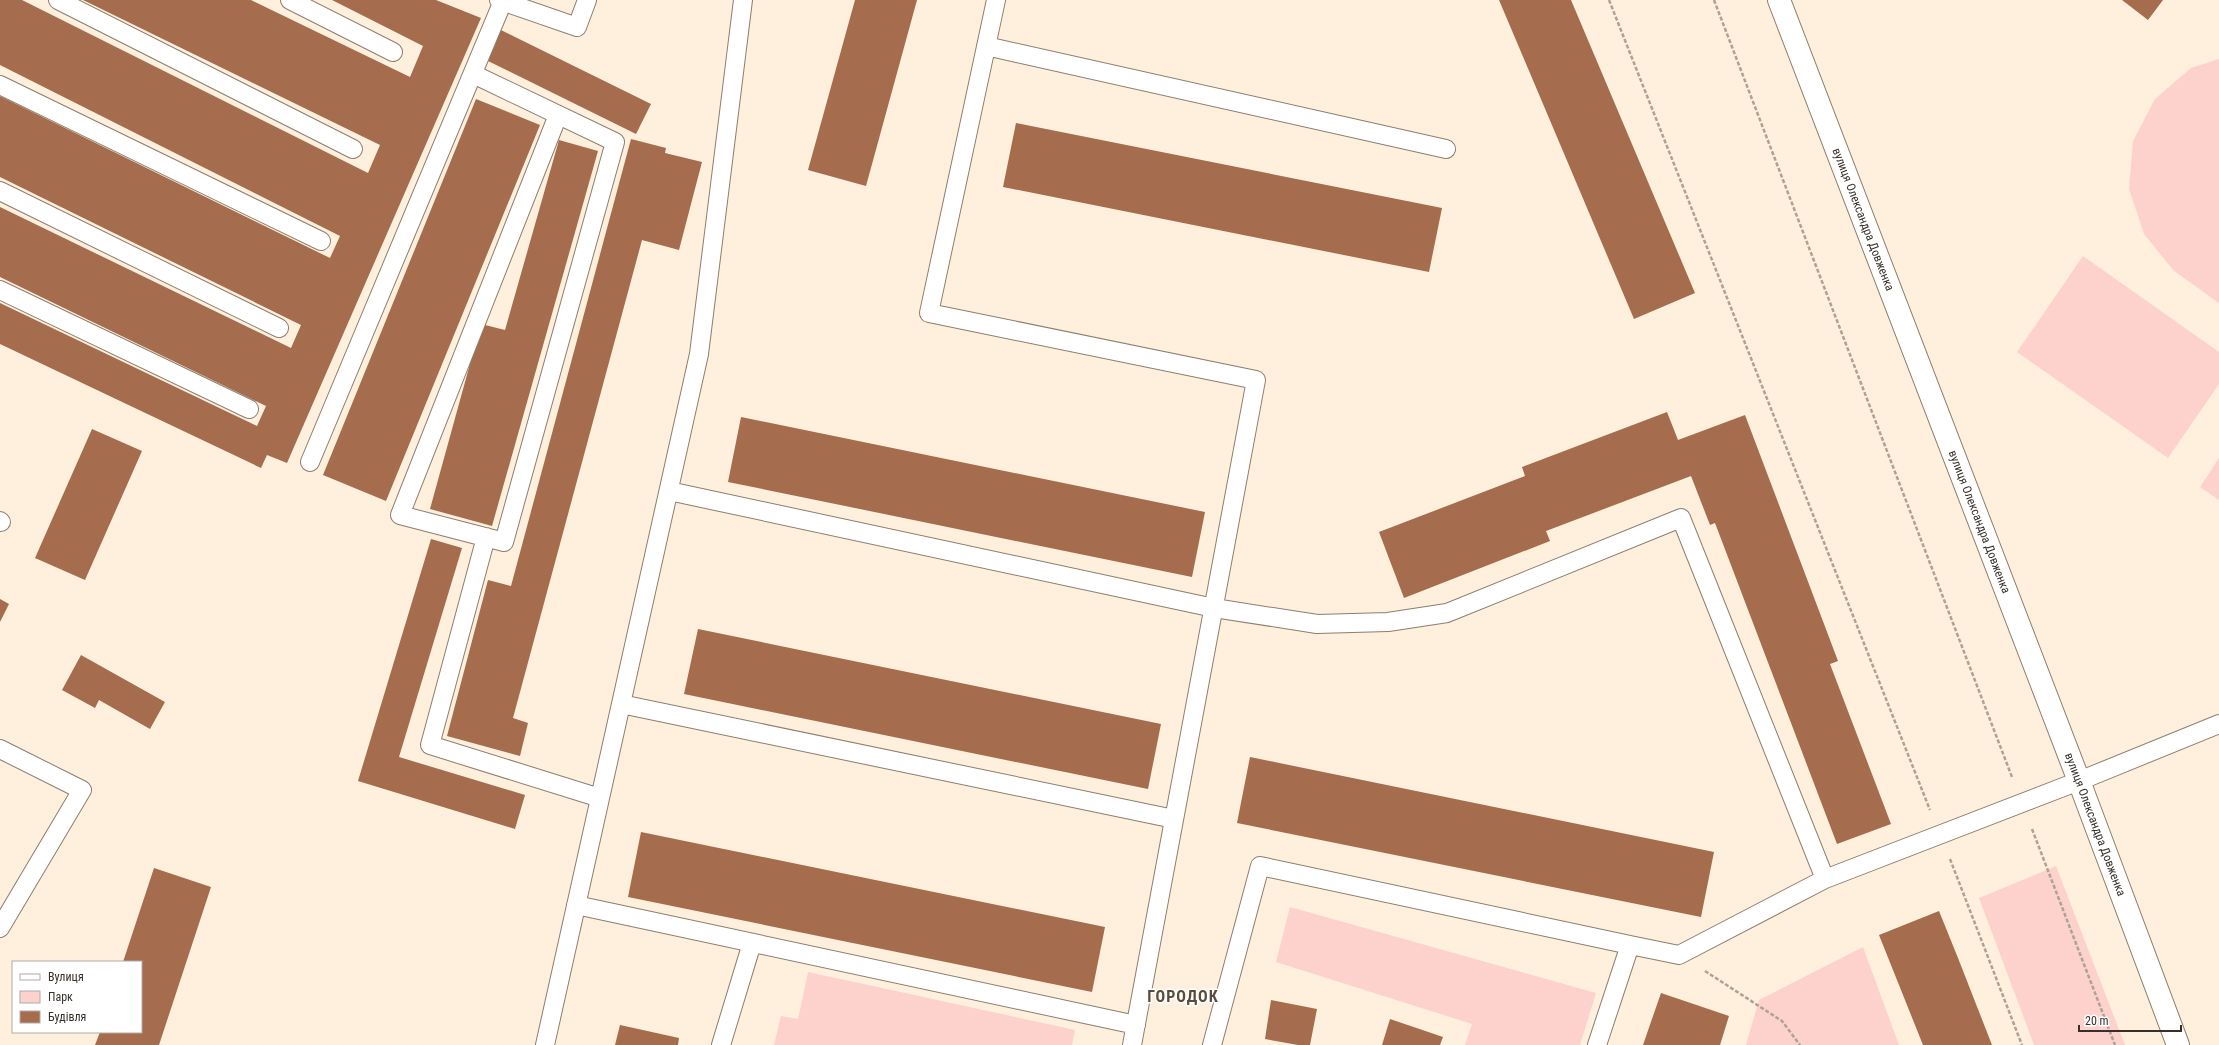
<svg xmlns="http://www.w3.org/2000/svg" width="2219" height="1045" viewBox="0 0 2219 1045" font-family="'Roboto Condensed',sans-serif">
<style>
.green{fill:#fdd2cc}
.building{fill:#a56c4d}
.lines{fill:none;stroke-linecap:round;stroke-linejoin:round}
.service-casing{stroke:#8d7e6e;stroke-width:20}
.primary-casing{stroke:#8d7e6e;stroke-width:24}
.path{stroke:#aea294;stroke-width:2.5;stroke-dasharray:4 2;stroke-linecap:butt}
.service{stroke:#fff;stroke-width:18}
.primary{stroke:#fff;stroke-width:22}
.labels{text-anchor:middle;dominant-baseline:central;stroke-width:3;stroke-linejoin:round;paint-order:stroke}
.street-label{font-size:12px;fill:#363029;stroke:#fff}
.district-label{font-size:16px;font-weight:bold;letter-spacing:1px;fill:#5a4c3d;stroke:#fff}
</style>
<rect width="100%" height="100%" fill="#ffefdd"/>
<path class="green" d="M2219 59V303L2174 271 2144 234 2129 189 2133 141 2155 99 2191 68Z
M2083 256 2219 352V384L2168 458 2017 352Z
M2219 458V500L2200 487Z
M2056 866 2125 1045H2034L1979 898Z
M1290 907 1596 993 1580 1045H1465L1472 1024 1276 962Z
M1863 947 1899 1045H1746L1759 1000Z
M808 972 1075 1030 1072 1045H774L781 1016 798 1019Z"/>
<path class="building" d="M0 0H22L368 173 380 145 83 0H251L410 77 423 46 332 0H436L481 18 287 463 267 455 261 468 0 344V303L257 426 266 406 0 277V207L291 348 301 325 0 177V96L330 258 340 236 0 65Z
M855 0H917L866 186 808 170Z
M1499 0H1571L1695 293 1634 319Z
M2122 0H2163L2148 20Z
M501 30 651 104 636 134 486 60Z
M476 99 540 125 386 501 323 475Z
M1016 123 1442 208 1429 272 1003 187Z
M631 139 666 148 665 153 702 162 679 250 642 240 513 718 528 723 520 756 447 736 488 580 511 586Z
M559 140 598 151 492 526 430 509 481 324 505 330Z
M1667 412 1678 440 1745 415 1838 661 1830 664 1891 824 1837 844 1715 523 1710 525 1691 476 1546 531 1550 541 1404 598 1379 532 1525 476 1522 467Z
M741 417 1205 512 1192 577 728 482Z
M92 429 142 451 85 580 35 558Z
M431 539 462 548 399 757 525 795 515 829 358 781Z
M0 599 9 604 0 622Z
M698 629 1161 724 1148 789 684 694Z
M81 655 165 702 150 729 99 700 95 708 62 690Z
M1250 757 1714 852 1701 917 1237 823Z
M641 832 1105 927 1092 992 628 897Z
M154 868 211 887 159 1045H95L100 1032H141V962H123Z
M1939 911 1958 958 1992 1045H1923L1879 935Z
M1661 993 1729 1016 1720 1045H1643Z
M1271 1000 1317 1009 1310 1045H1298L1265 1039Z
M1390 1019 1443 1037 1440 1045H1382Z
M620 1025 679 1038 678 1045H615Z"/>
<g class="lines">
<g class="service-casing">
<path id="service" d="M58 0 353 149
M290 0 393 52
M499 0 577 27 587 0
M996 0 929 313 1256 380 1132 1045
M986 46 1446 149
M473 74 615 142 504 542 400 515 558 115
M0 85 321 241
M0 191 279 328
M0 290 249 409
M310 462 503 1
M669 491 1214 608 1317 624 1388 622 1447 613 1681 518 1825 879
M0 521 1 522
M486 537 430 745 600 798
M621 704 1174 819
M0 749 82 790 0 928
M576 905 1136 1025
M545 1045 699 354 743 0
M721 1045 752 943
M1212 1045 1260 866 1630 945
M1597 1045 1630 945 1679 955 1825 879 2079 781 2219 724"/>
</g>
<g class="primary-casing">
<g id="primary">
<path id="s1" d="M1779 0 2079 781 2178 1045"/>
</g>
</g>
<path class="path" d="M1609 0 1930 810
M1714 0 2012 777
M2032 829 2115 1045
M1950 859 2022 1045
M1705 971 1782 1021 1800 1045"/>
<use href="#service" class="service"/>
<use href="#primary" class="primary"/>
</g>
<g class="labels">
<g class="street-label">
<text stroke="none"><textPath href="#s1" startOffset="235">вулиця Олександра Довженка</textPath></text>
<text stroke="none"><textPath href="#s1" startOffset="559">вулиця Олександра Довженка</textPath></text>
<text stroke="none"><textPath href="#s1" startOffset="883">вулиця Олександра Довженка</textPath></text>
</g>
<g class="district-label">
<text x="1183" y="996">ГОРОДОК</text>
</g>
</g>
<rect x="12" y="961" width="130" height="72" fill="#ffffff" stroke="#afaca9"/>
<rect x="20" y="974" width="20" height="6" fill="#ffffff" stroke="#afaca9"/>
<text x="48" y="981" font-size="12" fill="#363029">Вулиця</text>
<rect x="20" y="991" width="20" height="12" fill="#fdd2cc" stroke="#afaca9"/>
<text x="48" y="1001" font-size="12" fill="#363029">Парк</text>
<rect x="20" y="1011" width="20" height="12" fill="#a56c4d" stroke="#afaca9"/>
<text x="48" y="1021" font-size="12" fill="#363029">Будівля</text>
<path d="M2079 1025v6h102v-6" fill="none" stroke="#363029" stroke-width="2"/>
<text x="2085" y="1025" font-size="12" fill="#363029" stroke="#ffffff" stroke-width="3" paint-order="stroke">20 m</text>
</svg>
